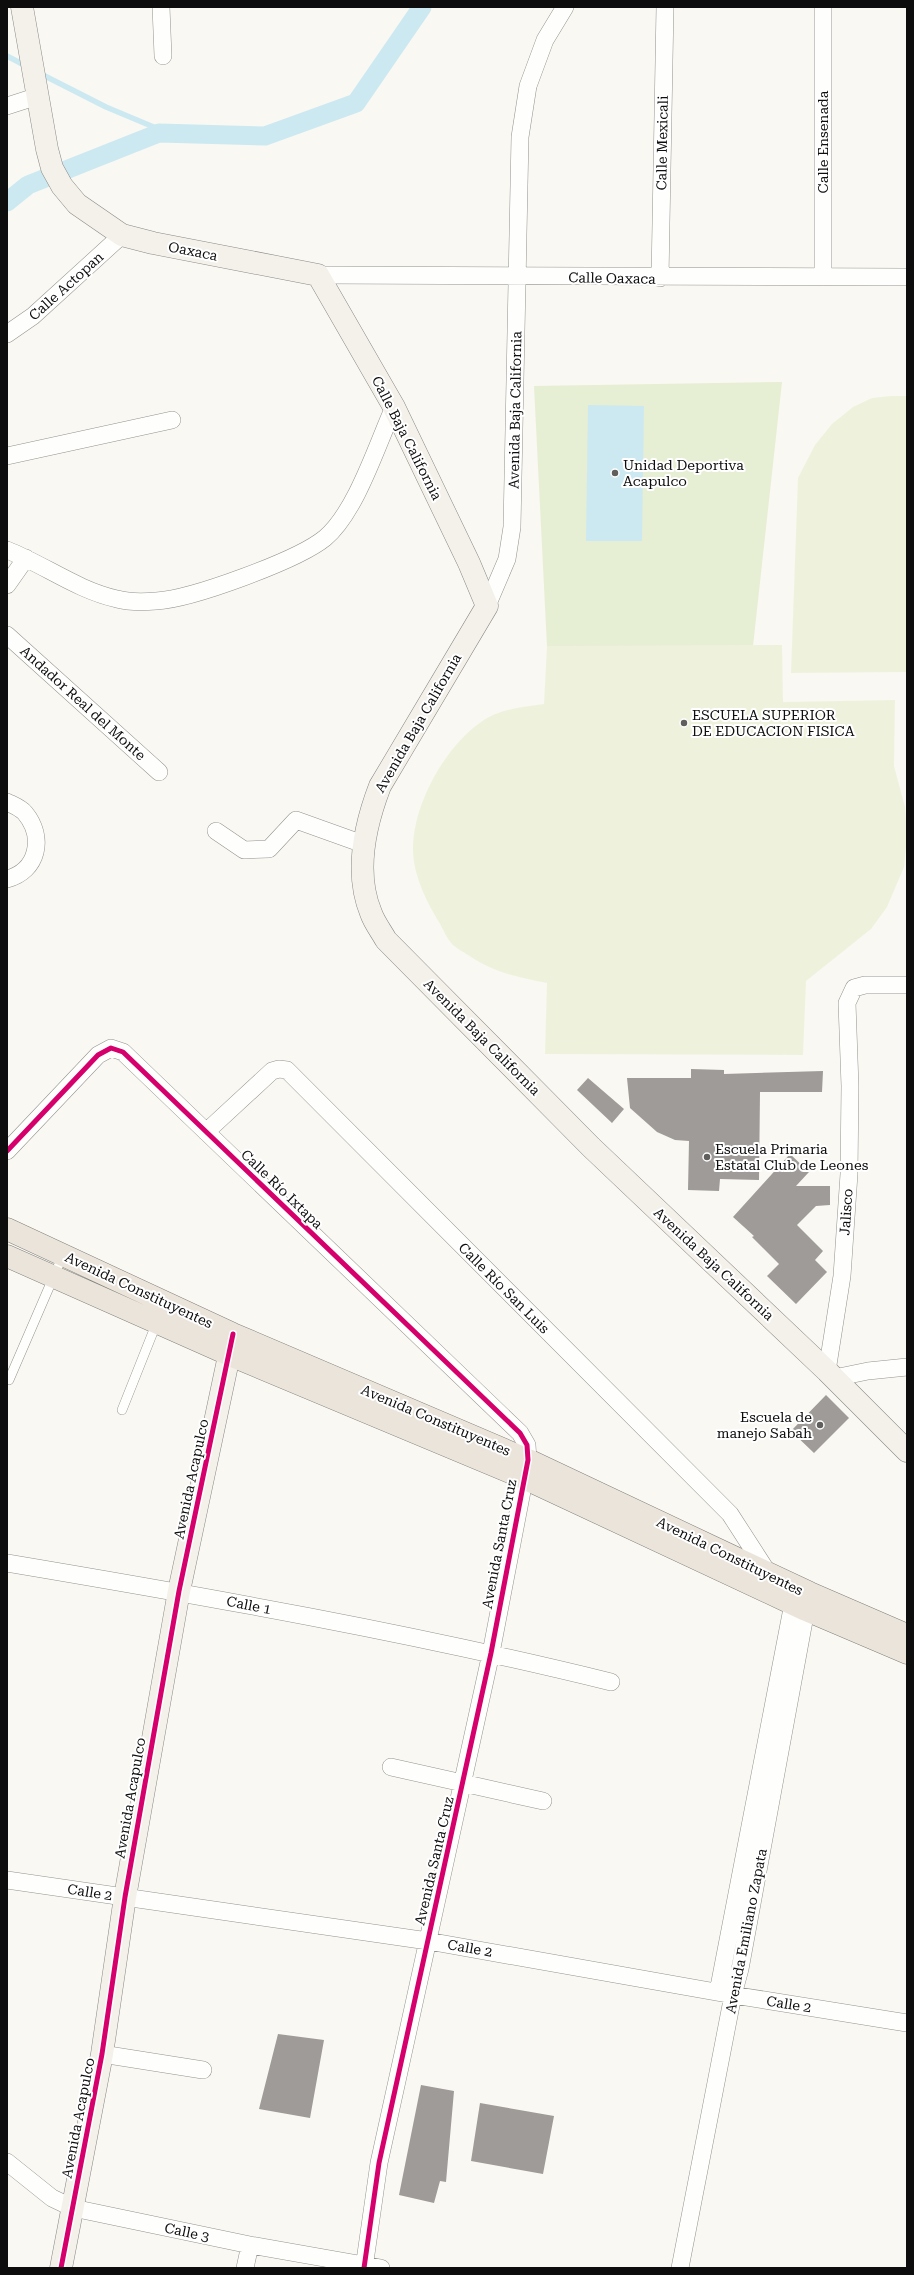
<svg xmlns="http://www.w3.org/2000/svg" width="914" height="2275" viewBox="0 0 914 2275" font-family="'Roboto Serif',serif">
<style>
.green{fill:#e6eed4}
.pitch{fill:#eef2dd}
.water{fill:#cce9f1}
.lines{fill:none;stroke-linecap:round;stroke-linejoin:round}
.stream{stroke:#cce9f1;stroke-width:5.5}
.canal{stroke:#cce9f1;stroke-width:19}
.building{fill:#9e9b98}
.lane-casing{stroke:#949390;stroke-width:10}
.street-casing{stroke:#949390;stroke-width:18}
.secondary-casing{stroke:#8a8987;stroke-width:23}
.primary-casing{stroke:#81807d;stroke-width:23}
.lane{stroke:#fefefd;stroke-width:9}
.street{stroke:#fefefd;stroke-width:17}
.secondary{stroke:#f4f1ea;stroke-width:22}
.primary{stroke:#ebe4da;stroke-width:22}
.cycleway-casing{stroke:#fff;stroke-width:8}
.cycleway{stroke:#d6006c;stroke-width:5}
.poi-dot{fill:#605f5d;stroke:#fff;stroke-width:1.5}
.labels{text-anchor:middle;dominant-baseline:central;stroke-width:4;stroke-linejoin:round;paint-order:stroke}
.street-label{font-size:14px;fill:#0d0d0d;stroke:#fff}
.poi-label{font-size:14px;fill:#0d0d0d;stroke:#fff;text-anchor:start}
</style>
<rect width="100%" height="100%" fill="#faf8f2"/>
<path class="green" d="M782 382 753 646H547L534 386Z"/>
<path class="pitch" d="M891 396H907V672L791 673 798 478 815 445 832 424 853 407 872 398Z
M782 645 783 702 895 700 894 766 905 807 907 836 904 867 887 907 871 929 806 981 803 1055 545 1054 547 983C517 977 495 973 468 955 464 952 457 949 453 945 447 939 443 929 439 922 426 901 413 874 413 849 413 804 445 747 481 722 499 709 523 707 544 704L547 646Z"/>
<path class="water" d="M588 405 644 406 642 541H586Z"/>
<g class="lines">
<path class="stream" d="M7 56 26 66
M39 73 106 107 168 133"/>
<path class="canal" d="M7 202 28 185 159 133 265 136 356 103 422 7"/>
</g>
<path class="building" d="M691 1069 724 1070V1074L823 1071 822 1092H760L759 1180 720 1179 719 1191 688 1190 689 1141 675 1140 657 1132 630 1108 627 1078H691Z
M588 1078 624 1109 612 1123 577 1090Z
M790 1154 809 1172 796 1186H830V1205L816 1206 797 1225 823 1251 815 1260 827 1272 796 1304 767 1276 779 1264 752 1237 754 1236 733 1217Z
M826 1395 849 1418 814 1453 791 1431Z
M278 2034 324 2040 310 2118 259 2109Z
M421 2085 454 2091 446 2182 440 2181 434 2203 399 2195Z
M480 2103 554 2116 543 2174 471 2161Z"/>
<g class="lines">
<g class="lane-casing">
<path id="lane" d="M7 1379 9 1380 63 1255
M122 1410 157 1322"/>
</g>
<g class="street-casing">
<path id="street" d="M161 7 163 56
M823 7V277
M7 106 38 96
M318 275 907 277
M660 278 665 7
M7 334 33 316 122 235
M7 456 172 420
M7 550C45 565 77 590 117 599 128 602 144 602 156 601 192 599 298 560 325 538 356 512 377 445 394 407
M7 585 26 558
M487 606 507 559 512 527 520 137 528 86 545 40 565 7
M7 635 159 772
M7 802C13 805 21 808 25 813 45 837 38 871 7 879
M216 831 244 850 269 849 296 820 363 844
M206 1132 272 1071 279 1069 287 1070 730 1514 770 1576
M7 1151 98 1055 111 1048 123 1052 520 1433 527 1445 528 1460 491 1653 379 2163 364 2268
M827 1371 842 1276 849 1174 850 1086 847 1003 854 988 865 985H907
M834 1378 868 1371 907 1367
M7 1563C209 1597 412 1633 611 1682
M391 1767 543 1801
M7 1880 428 1941 733 1995 907 2023
M718 1992 795 1593
M102 2054 203 2070
M7 2162 52 2198 73 2208 250 2245 381 2268
M245 2268 250 2245
M680 2268 733 1995 740 1969 808 1599"/>
</g>
<g class="secondary-casing">
<path id="secondary" d="M22 7 47 149 52 168 62 186 77 204 122 235 153 243 318 275 394 407 469 563 487 606 380 786C365 825 354 872 371 913 374 922 381 931 386 940L591 1147 827 1371 907 1451
M61 2268 102 2054 125 1897 179 1591 233 1337"/>
</g>
<g class="primary-casing">
<path id="primary" d="M7 1229 233 1334 528 1460 810 1593 907 1635
M7 1256 230 1355 524 1478 806 1610 907 1653"/>
</g>
<use href="#lane" class="lane"/>
<use href="#street" class="street"/>
<use href="#secondary" class="secondary"/>
<use href="#primary" class="primary"/>
<g class="cycleway-casing">
<path id="cycleway" d="M7 1151 98 1055 111 1048 123 1052 520 1433 527 1445 528 1460 491 1653 379 2163 364 2268
M61 2268 102 2054 125 1897 179 1591 233 1334"/>
</g>
<use href="#cycleway" class="cycleway"/>
</g>
<g class="poi-dot">
<circle cx="615" cy="473" r="4"/>
<circle cx="684" cy="723" r="4"/>
<circle cx="707" cy="1157" r="4"/>
<circle cx="820" cy="1425" r="4"/>
</g>
<g class="labels">
<g class="street-label">
<text transform="translate(823 142) rotate(-90)">Calle Ensenada</text>
<text transform="translate(662 143) rotate(-89)">Calle Mexicali</text>
<text transform="translate(193 251) rotate(11)">Oaxaca</text>
<text transform="translate(612 278) rotate(1)">Calle Oaxaca</text>
<text transform="translate(66 286) rotate(-42)">Calle Actopan</text>
<text transform="translate(515 410) rotate(-89)">Avenida Baja California</text>
<text transform="translate(407 438) rotate(63)">Calle Baja California</text>
<text transform="translate(83 703) rotate(42)">Andador Real del Monte</text>
<text transform="translate(418 723) rotate(-60)">Avenida Baja California</text>
<text transform="translate(482 1037) rotate(45)">Avenida Baja California</text>
<text transform="translate(282 1189) rotate(44)">Calle Río Ixtapa</text>
<text transform="translate(846 1212) rotate(-86)">Jalisco</text>
<text transform="translate(714 1264) rotate(43)">Avenida Baja California</text>
<text transform="translate(504 1288) rotate(45)">Calle Río San Luis</text>
<text transform="translate(139 1290) rotate(25)">Avenida Constituyentes</text>
<text transform="translate(436 1420) rotate(23)">Avenida Constituyentes</text>
<text transform="translate(191 1479) rotate(-78)">Avenida Acapulco</text>
<text transform="translate(499 1544) rotate(-79)">Avenida Santa Cruz</text>
<text transform="translate(730 1556) rotate(26)">Avenida Constituyentes</text>
<text transform="translate(249 1605) rotate(11)">Calle 1</text>
<text transform="translate(130 1798) rotate(-80)">Avenida Acapulco</text>
<text transform="translate(434 1861) rotate(-77)">Avenida Santa Cruz</text>
<text transform="translate(90 1892) rotate(9)">Calle 2</text>
<text transform="translate(746 1931) rotate(-79)">Avenida Emiliano Zapata</text>
<text transform="translate(470 1948) rotate(10)">Calle 2</text>
<text transform="translate(789 2004) rotate(9)">Calle 2</text>
<text transform="translate(78 2118) rotate(-79)">Avenida Acapulco</text>
<text transform="translate(187 2232) rotate(12)">Calle 3</text>
</g>
<g class="poi-label">
<text x="623" y="465">Unidad Deportiva<tspan x="623" dy="16">Acapulco</tspan></text>
<text x="692" y="715">ESCUELA SUPERIOR<tspan x="692" dy="16">DE EDUCACION FISICA</tspan></text>
<text x="715" y="1149">Escuela Primaria<tspan x="715" dy="16">Estatal Club de Leones</tspan></text>
<text x="812" y="1417" text-anchor="end">Escuela de<tspan x="812" dy="16">manejo Sabah</tspan></text>
</g>
</g>
<rect width="914" height="2275" fill="none" stroke="#0d0d0d" stroke-width="16"/>
</svg>
